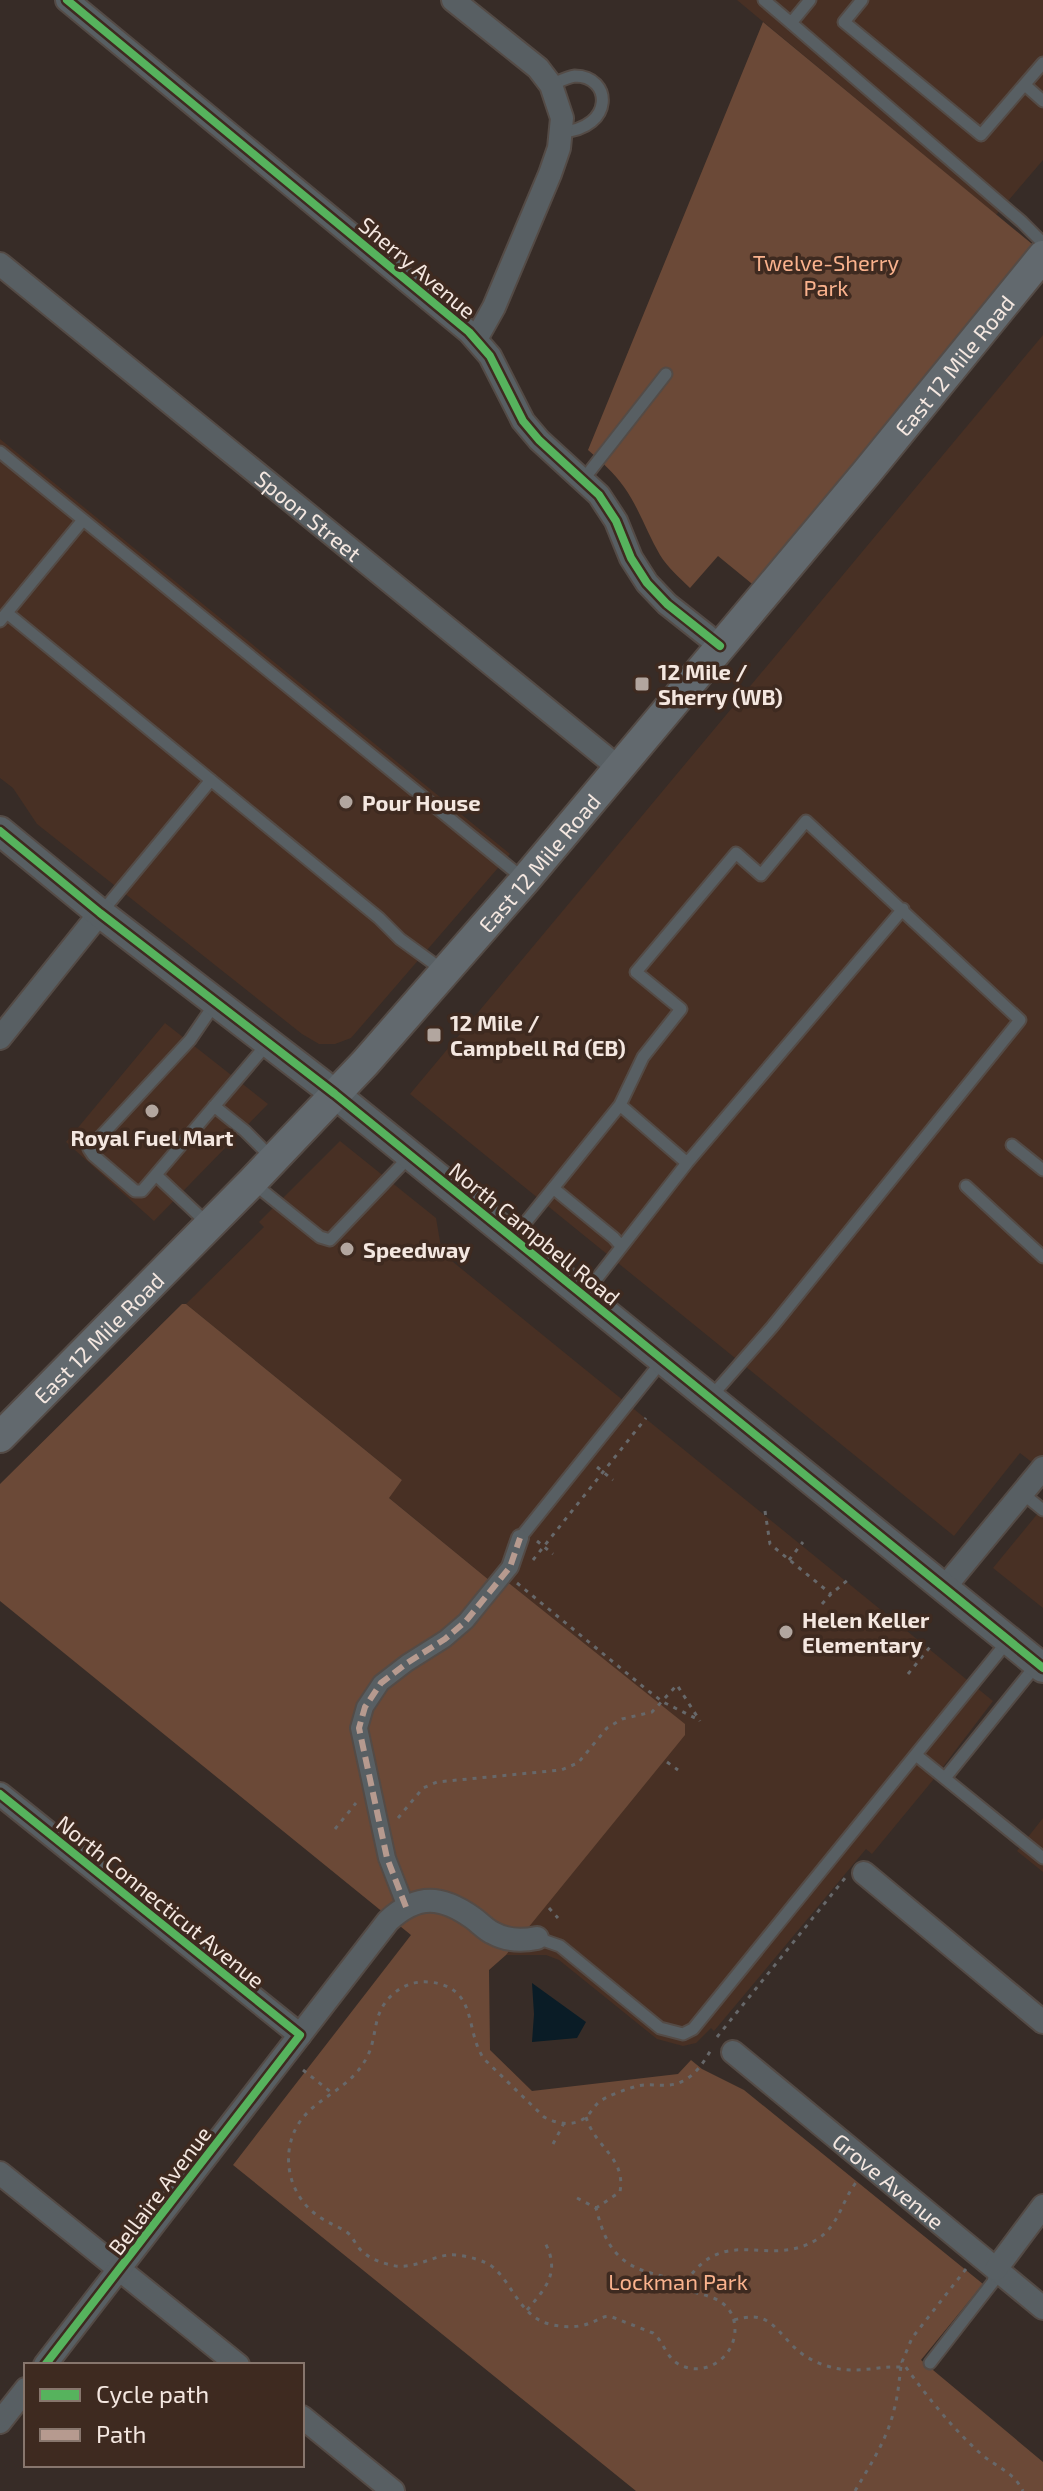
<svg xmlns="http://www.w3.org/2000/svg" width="1043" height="2491" viewBox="0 0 1043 2491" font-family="'Exo 2',sans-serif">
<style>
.built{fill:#483024}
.green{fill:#6b4937}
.water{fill:#0a1c26}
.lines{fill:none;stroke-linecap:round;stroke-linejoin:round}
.service-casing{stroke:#544b46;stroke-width:15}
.pedestrian-casing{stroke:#544b46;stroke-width:20}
.minor-casing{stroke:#544b46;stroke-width:26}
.tertiary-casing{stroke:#544b46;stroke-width:32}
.secondary-casing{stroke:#544b46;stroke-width:34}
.path{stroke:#67686a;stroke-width:3;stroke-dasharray:4 6;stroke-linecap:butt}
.service{stroke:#585f63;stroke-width:11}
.pedestrian{stroke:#585f63;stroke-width:16}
.minor{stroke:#585f63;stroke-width:22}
.tertiary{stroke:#585f63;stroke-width:28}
.secondary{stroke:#62696e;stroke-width:30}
.quiet{stroke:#b69a8f;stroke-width:6;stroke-dasharray:12 6;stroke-linecap:butt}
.cycleway-casing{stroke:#3e2a20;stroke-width:13}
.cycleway{stroke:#56b35d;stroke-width:8}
.poi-dot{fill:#b2a69f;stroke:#3e2a20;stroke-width:3}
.labels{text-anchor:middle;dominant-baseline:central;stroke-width:7;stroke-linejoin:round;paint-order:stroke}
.park-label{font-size:22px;fill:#fab28d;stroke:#3e2a20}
.street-label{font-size:22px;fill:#f4e7e0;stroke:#3e2a20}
.poi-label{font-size:22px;font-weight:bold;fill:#f4e7e0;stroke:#3e2a20;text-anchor:start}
</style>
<rect width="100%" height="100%" fill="#372c27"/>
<path class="built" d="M737 0H1043V160L996 215Z
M1043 335V1471L1020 1453 954 1536 410 1094Z
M0 439 510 854 351 1038 335 1044H319L302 1034 37 824 13 788 0 778Z
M165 1023 268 1104 154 1221 66 1142Z
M340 1141 436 1218 442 1253 993 1701 933 1780 872 1854 866 1849 714 2031 711 2028 696 2043 683 2046 657 2039 559 1960 546 1955H506L535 1918 591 1649 510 1584 489 1580 388 1497 402 1480 186 1304 264 1227 259 1222Z
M1043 1507V1608L993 1568Z
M1043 1818V1872L1017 1851Z"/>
<path class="green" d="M763 22 1043 253 762 592 718 556 690 588C679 577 668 568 660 555 647 533 639 508 624 487 614 473 601 461 588 450Z
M182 1304H186L402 1480 389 1498 489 1580 510 1584 685 1724V1735L506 1955 489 1970 490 2050 532 2091 678 2074 691 2060 702 2069 744 2090 983 2284 921 2360 1043 2462V2491H636L233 2165 411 1935 0 1601V1484Z"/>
<path class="water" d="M532 1983 586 2022 577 2038 532 2042 534 2014Z"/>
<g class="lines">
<g class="service-casing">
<path id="service" d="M764 0 791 23 810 0
M862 0 844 22 981 135 1043 63
M791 23 1022 222 1043 243
M551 85C558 82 567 77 575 76 612 76 615 128 562 132
M1025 85 1043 101
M0 452 525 880
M583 480 666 374
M7 613 379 918 400 939 444 971
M0 621 83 520
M101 913 211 780
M216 1002 190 1040 89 1149 93 1155 135 1191H142L268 1043
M620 1105 643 1057 681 1009 636 972 736 853 761 875 806 821 1020 1020 772 1327 709 1399
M214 1106 245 1131 273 1159
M1012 1145 1043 1170
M687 1163 903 909
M156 1175 208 1224
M253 1183 320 1237 330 1240 411 1155
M966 1186 1043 1257
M553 1188 614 1238 621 1246
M513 1238 620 1105 687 1163 584 1295
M1022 1493 1043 1510
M520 1538 662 1361
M916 1755 1043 1858
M945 1778 1037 1664
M537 1938 560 1946 660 2028 683 2034 693 2029 1007 1642
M930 2363 993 2282 996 2269"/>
</g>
<g class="pedestrian-casing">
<path id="pedestrian" d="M406 1907 387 1858 359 1728 365 1707 381 1683 407 1663 445 1639 466 1621 510 1567 520 1538"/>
</g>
<g class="minor-casing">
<g id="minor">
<path d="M67 0 469 332 490 356 523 421 539 440 599 495 616 521 631 558 647 583 667 604 720 646"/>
<path d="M453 0 538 68 551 85 562 118 559 148 550 174 494 307 476 339"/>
<path id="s1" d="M0 264 619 768"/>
<path d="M0 1038 100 913"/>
<path d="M944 1588 1043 1468"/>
<path d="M0 1794 300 2035"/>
<path d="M864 1873 1043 2022"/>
<path id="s2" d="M733 2052 1043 2308"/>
<path d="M0 2173 238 2365"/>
<path d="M996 2269 1043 2206"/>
<path d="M45 2365 388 1921C418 1893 442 1896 473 1918 480 1923 486 1930 493 1933 507 1941 522 1941 537 1938"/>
<path d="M302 2417 393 2491"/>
<path d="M0 2422 26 2389"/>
</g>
</g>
<g class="tertiary-casing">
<path id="tertiary" d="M0 831 100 913 335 1094 1043 1668"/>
</g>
<g class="secondary-casing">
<g id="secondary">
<path id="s3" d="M0 1437 252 1182 365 1063 525 880 867 472 1043 256"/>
</g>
</g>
<path class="path" d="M597 1467 613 1480
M765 1511 770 1544 831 1594
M537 1541 553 1554
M533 1560 646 1418
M789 1560 803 1542
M517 1583 646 1689 663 1702 699 1720
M822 1604 831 1594 849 1579
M908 1674 930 1647
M667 1762 678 1770
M398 1818 423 1788 437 1782 561 1770 578 1763 607 1728 622 1719 652 1712 677 1685 700 1721
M335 1829 356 1803
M549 1908 558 1918
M717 2037 845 1878
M303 2070 332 2093
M586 2117C596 2149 626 2157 620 2192L596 2208
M553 2144 564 2123
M577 2198 596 2208C601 2227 606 2244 620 2257 640 2275 661 2273 682 2283 688 2286 691 2291 697 2293 714 2297 730 2303 734 2321 741 2352 709 2379 680 2365 666 2358 664 2342 653 2333L612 2317C603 2315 599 2320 590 2323 576 2329 556 2327 543 2322 515 2310 508 2271 484 2262 475 2258 459 2254 449 2255 431 2257 416 2268 396 2266 383 2264 367 2258 359 2248 355 2243 353 2238 348 2233 340 2227 330 2224 321 2218 297 2203 284 2174 290 2145 300 2098 347 2097 367 2057 374 2044 374 2030 378 2017 385 1995 406 1980 429 1982 479 1987 464 2030 484 2059L544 2117C557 2124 574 2127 586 2117 591 2113 594 2106 599 2102 605 2097 626 2089 634 2087 650 2081 667 2090 683 2081 697 2074 705 2060 712 2048
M966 2269 912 2338 902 2362C926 2395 950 2426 981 2454 996 2467 1014 2472 1023 2491
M686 2282C725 2223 768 2269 816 2240 840 2226 841 2200 858 2180
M527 2310C547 2287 561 2271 544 2241
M734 2320C765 2311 771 2323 791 2344 801 2355 814 2362 827 2366 855 2375 874 2366 901 2367
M855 2491C870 2465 887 2440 894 2410 898 2396 899 2381 901 2366"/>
<use href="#service" class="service"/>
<use href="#pedestrian" class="pedestrian"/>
<use href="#minor" class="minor"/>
<use href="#tertiary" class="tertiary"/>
<use href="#secondary" class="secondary"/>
<path class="quiet" d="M406 1907 387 1858 359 1728 365 1707 381 1683 407 1663 445 1639 466 1621 510 1567 520 1538"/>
<g class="cycleway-casing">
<path id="cycleway" d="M67 0 469 332 490 356 523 421 539 440 599 495 616 521 631 558 647 583 667 604 720 646
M0 831 100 913 335 1094 1043 1668
M0 1794 300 2035 45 2365"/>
</g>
<use href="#cycleway" class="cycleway"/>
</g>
<g class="poi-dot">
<rect x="634" y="676" width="16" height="16" rx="4"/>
<circle cx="346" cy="802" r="8"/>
<rect x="426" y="1027" width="16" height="16" rx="4"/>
<circle cx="152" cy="1111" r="8"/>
<circle cx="347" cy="1249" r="8"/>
<circle cx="786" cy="1632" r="8"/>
</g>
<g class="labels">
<g class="park-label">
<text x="826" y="262">Twelve-Sherry<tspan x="826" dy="25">Park</tspan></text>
<text x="678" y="2281">Lockman Park</text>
</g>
<g class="street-label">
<text transform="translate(418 267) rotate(40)">Sherry Avenue</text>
<text stroke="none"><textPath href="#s3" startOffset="1436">East 12 Mile Road</textPath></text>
<text stroke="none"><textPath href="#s1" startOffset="398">Spoon Street</textPath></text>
<text stroke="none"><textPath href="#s3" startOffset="788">East 12 Mile Road</textPath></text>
<text transform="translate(535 1233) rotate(39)">North Campbell Road</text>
<text stroke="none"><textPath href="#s3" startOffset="140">East 12 Mile Road</textPath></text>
<text transform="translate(161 1901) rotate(39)">North Connecticut Avenue</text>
<text stroke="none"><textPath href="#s2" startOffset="202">Grove Avenue</textPath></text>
<text transform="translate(159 2190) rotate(-53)">Bellaire Avenue</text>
</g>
<g class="poi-label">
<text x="658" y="671">12 Mile /<tspan x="658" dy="25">Sherry (WB)</tspan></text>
<text x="362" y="802">Pour House</text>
<text x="450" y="1022">12 Mile /<tspan x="450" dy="25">Campbell Rd (EB)</tspan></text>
<text x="152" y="1137" text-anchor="middle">Royal Fuel Mart</text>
<text x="363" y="1249">Speedway</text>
<text x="802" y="1619">Helen Keller<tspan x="802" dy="25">Elementary</tspan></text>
</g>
</g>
<rect x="24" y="2363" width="280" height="104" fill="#3e2a20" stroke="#87766d" stroke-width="2"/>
<rect x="40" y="2389" width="40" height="12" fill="#56b35d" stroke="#87766d" stroke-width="2"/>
<text x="96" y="2403" font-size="24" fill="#f4e7e0">Cycle path</text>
<rect x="40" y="2429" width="40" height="12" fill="#b69a8f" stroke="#87766d" stroke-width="2"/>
<text x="96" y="2443" font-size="24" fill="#f4e7e0">Path</text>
</svg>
